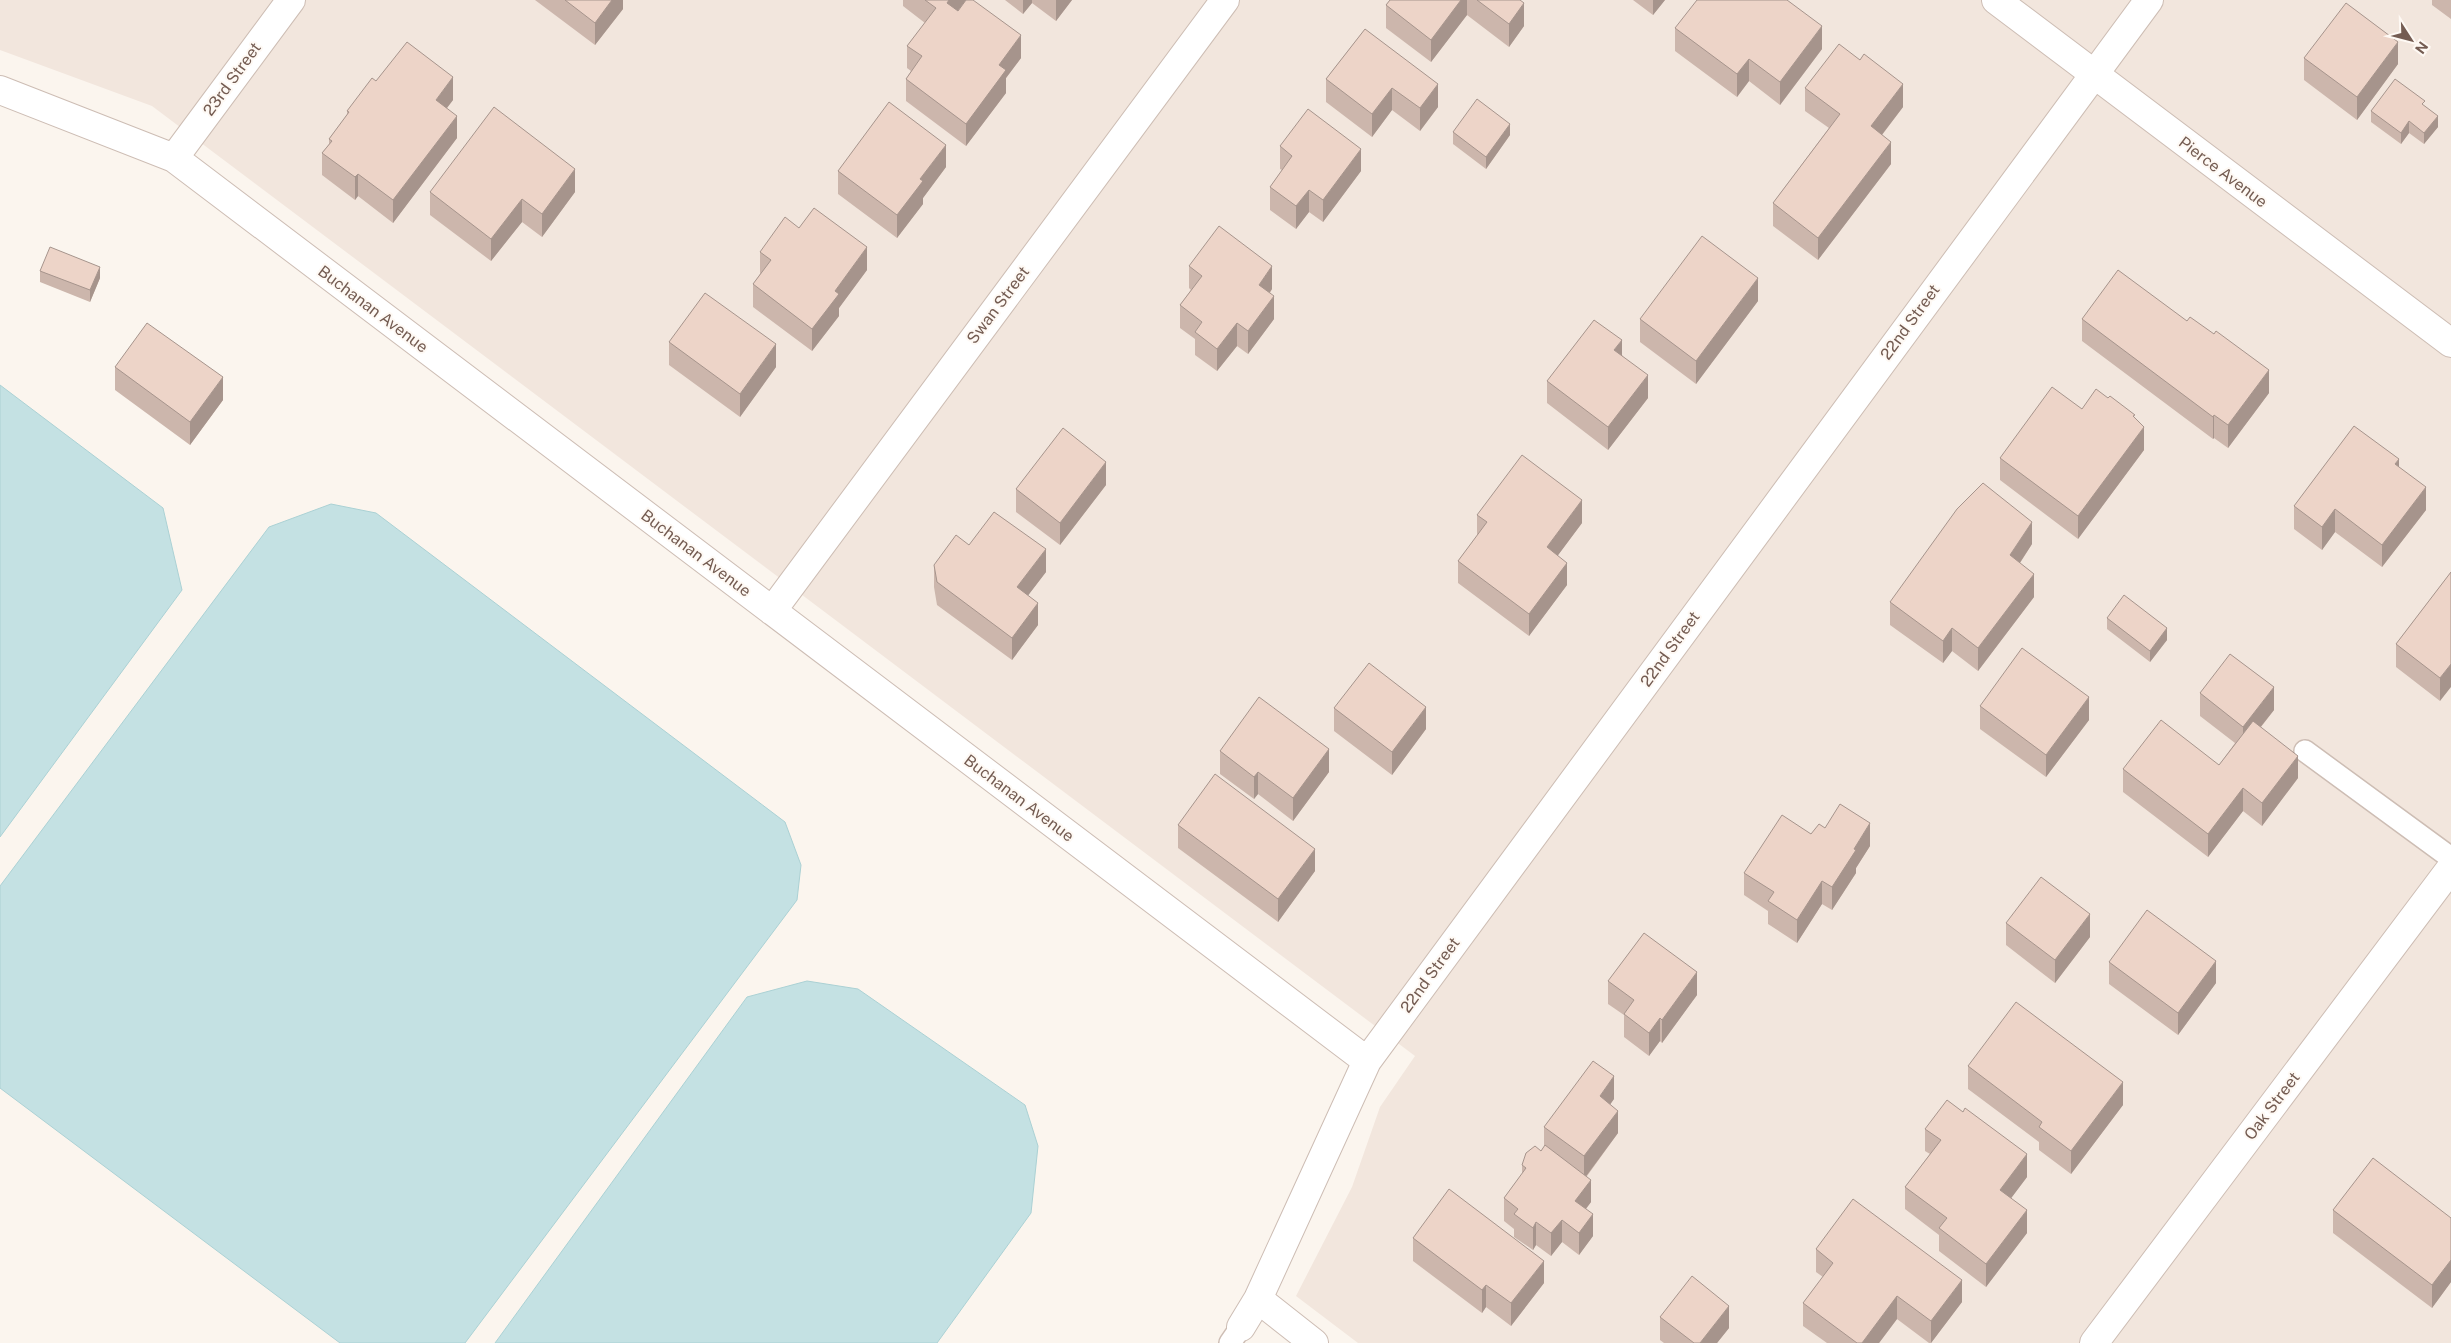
<svg xmlns="http://www.w3.org/2000/svg" width="2451" height="1343" viewBox="0 0 2451 1343" font-family="'Public Sans',sans-serif">
<style>
.residential{fill:#f2e6dd}
.water{fill:#c4e1e3;stroke:#abd1d4}
.lines{fill:none;stroke-linecap:round;stroke-linejoin:round}
.service-casing{stroke:#cdbdb4;stroke-width:24}
.minor-casing{stroke:#cdbdb4;stroke-width:30}
.service{stroke:#fff;stroke-width:21}
.minor{stroke:#fff;stroke-width:28}
.wall{fill:#ccb6ac}
.shaded-wall{fill:#a6948c}
.building{fill:#edd4c8;stroke:#a6948c}
.labels{text-anchor:middle;dominant-baseline:central;stroke-width:4;stroke-linejoin:round;paint-order:stroke}
.street-label{font-size:16px;fill:#745c52;stroke:#fef9f4}
</style>
<rect width="100%" height="100%" fill="#fbf5ee"/>
<path class="residential" d="M0 0H2451V1343H1358L1296 1296 1352 1187 1380 1107 1415 1056 152 106 0 50Z"/>
<path class="water" d="M0 385 163 508 182 590 0 837Z
M331 504 376 513 785 822 801 865 797 900 465 1343H340L0 1088V886L269 527Z
M807 981 858 989 1025 1105 1038 1146 1031 1213 937 1343H495L747 997Z"/>
<g class="lines">
<g class="service-casing">
<path id="service" d="M2305 751 2451 858
M1230 1343 1241 1327"/>
</g>
<g class="minor-casing">
<path id="minor" d="M1996 0 2451 343
M0 90 174 158 1367 1061
M174 158 291 0
M772 611 1225 0
M1258 1299 1314 1343
M1241 1327 1258 1299 1367 1061 2149 0
M2094 1343 2451 868"/>
</g>
<use href="#service" class="service"/>
<use href="#minor" class="minor"/>
</g>
<path class="wall" d="M535 0H623V9L595 45Z
M903 0H966L1021 58 1006 78V93L966 146 906 101V79L911 71 907 68V46L925 23 903 6Z
M1005 0H1072L1056 21 1032 3 1023 14Z
M1390 0H1520L1524 26 1509 47 1467 15 1431 62 1386 28V5Z
M1633 0H1665L1653 15Z
M2432 0H2451V19L2432 5Z
M1675 28 1822 49 1780 105 1749 81 1737 97 1675 51Z
M1365 29 1438 107 1420 131 1392 110 1372 137 1326 102V79Z
M2304 58 2398 64 2357 120 2304 80Z
M1805 88 1903 107 1882 135 1891 164 1818 260 1773 226V203L1829 128 1805 111Z
M453 100 447 108 457 138 393 223 358 196 355 200 322 175V153L329 144V139L347 115V111Z
M2425 106 2438 127 2424 144 2409 133 2401 144 2371 122V111Z
M1453 132 1510 135 1486 169 1453 144Z
M1280 146 1361 171 1323 222 1309 212 1296 229 1270 210V187L1282 170 1280 169Z
M946 167 923 198V204L897 238 838 194V171Z
M430 192H575L542 237 522 222 491 261 430 215Z
M799 228 867 270 839 308V316L812 351 753 307V284L760 274V252Z
M1189 266 1272 289 1270 293 1274 319 1248 354 1237 346 1217 371 1195 355V339L1180 328V305L1191 290 1189 288Z
M40 271 100 278 90 302 40 282Z
M1758 301 1696 384 1640 342V319Z
M2082 319 2269 393 2228 448 2214 438 2213 439 2082 341Z
M669 342 776 367 740 417 669 365Z
M1622 355 1648 398 1608 450 1547 403V381Z
M115 367 223 400 190 445 115 390Z
M2082 409 2135 418 2144 450 2078 539 2000 480V458Z
M2399 467 2426 510 2382 567 2335 532 2322 550 2294 529V506Z
M1106 485 1060 545 1016 512V489Z
M1477 515 1582 523 1558 555 1567 585 1529 636 1458 583V561L1477 536Z
M2032 544 2020 563 2034 597 1978 671 1952 651 1943 663 1890 625V602Z
M934 565 1046 572 1028 595 1038 625 1012 660 937 605 934 587Z
M2451 572 2440 701 2396 667V644Z
M2107 618 2167 640 2150 662 2107 629Z
M2200 693 2274 710 2261 727 2298 778 2262 826 2243 811 2208 857 2123 792V769L2219 765 2235 743 2200 716Z
M1980 706 2089 720 2046 777 1980 729Z
M1334 708 1426 729 1392 775 1334 731Z
M1220 751 1329 772 1293 821 1258 794 1254 799 1220 774Z
M1178 825 1315 871 1278 922 1178 848Z
M1825 828 1870 846 1856 868V873L1832 910 1822 904 1797 943 1768 924V911L1744 895V873L1811 834Z
M2006 923 2090 937 2055 983 2006 945Z
M2109 962 2216 983 2178 1035 2109 984Z
M1608 981 1697 995 1662 1043 1660 1041 1649 1056 1624 1037V1015L1608 1004Z
M1968 1066 2123 1105 2071 1174 2039 1150V1142L1968 1089Z
M1614 1099 1610 1104 1618 1133 1587 1176 1591 1202 1586 1209 1593 1236 1579 1255 1562 1242 1551 1256 1536 1245 1533 1250 1514 1237V1229L1504 1221V1198L1522 1174V1165L1541 1151 1544 1147V1127Z
M1925 1129 2027 1177 2011 1198 2027 1233 1986 1287 1939 1251V1235L1905 1209V1187L1930 1154 1925 1151Z
M2333 1210 2451 1218V1282L2432 1308 2333 1233Z
M1413 1238 1544 1283 1511 1326 1486 1307 1482 1313 1413 1261Z
M1816 1249 1962 1302 1931 1343H1929L1897 1319 1879 1343H1827L1803 1326V1303L1823 1277 1816 1272Z
M1660 1317 1729 1328 1717 1343H1664L1660 1340Z"/>
<path class="shaded-wall" d="M612 0H623V9L595 45V23Z
M949 0H966L947 25V3Z
M1023 0H1032V3L1023 14Z
M1056 0H1072L1056 21Z
M1461 0H1467V15L1431 62V40Z
M1653 0H1665L1653 15Z
M1524 3V26L1509 47V24Z
M1822 26V49L1780 105V82Z
M1021 35V58L1006 78V93L966 146V124L999 65Z
M2398 42V64L2357 120V97Z
M1749 59V81L1737 97V74Z
M453 77V100L436 122V100Z
M1438 84V107L1420 131V108Z
M1903 84V107L1871 149V126Z
M1392 88V110L1372 137V114Z
M457 116V138L393 223V200Z
M2438 116V127L2424 144V133Z
M2409 121V133L2401 144V133Z
M1510 124V135L1486 169V157Z
M1891 142V164L1818 260V238Z
M946 145V167L923 198V204L897 238V215L920 179Z
M1361 149V171L1323 222V200Z
M575 169V192L542 237V214Z
M358 174V196L355 200V177Z
M1309 190V212L1296 229V206Z
M522 199V222L491 261V239Z
M867 247V270L839 308V316L812 351V329L835 291Z
M1272 266V289L1259 307V285Z
M100 267V278L90 302V290Z
M1758 278V301L1696 384V361Z
M1274 296V319L1248 354V331Z
M1237 323V346L1217 371V349Z
M1622 340V363L1614 350Z
M776 344V367L740 417V394Z
M2269 370V393L2228 448V425Z
M1648 375V398L1608 450V427Z
M223 377V400L190 445V422Z
M2214 415V438L2213 439V417Z
M2144 427V450L2078 539V516Z
M2399 459V482L2395 464Z
M1106 462V485L1060 545V523Z
M2426 487V510L2382 567V545Z
M1582 500V523L1547 570V547Z
M2335 509V532L2322 550V527Z
M2032 522V544L2010 578V555Z
M1046 549V572L1017 610V587Z
M1567 563V585L1529 636V614Z
M2034 574V597L1978 671V648Z
M1038 603V625L1012 660V638Z
M1952 628V651L1943 663V641Z
M2167 628V640L2150 662V651Z
M2451 664V687L2440 701V678Z
M2274 687V710L2243 749V727Z
M2089 697V720L2046 777V755Z
M1426 707V729L1392 775V752Z
M1329 749V772L1293 821V798Z
M2298 756V778L2262 826V803Z
M1258 772V794L1254 799V777Z
M2243 788V811L2208 857V834Z
M1870 823V846L1856 868V873L1832 910V887L1854 849Z
M1315 849V871L1278 922V899Z
M1822 881V904L1797 943V920Z
M2090 914V937L2055 983V960Z
M2216 961V983L2178 1035V1013Z
M1697 972V995L1662 1043V1020Z
M1660 1018V1041L1649 1056V1033Z
M1614 1076V1099L1600 1119V1096Z
M2123 1082V1105L2071 1174V1151Z
M1618 1111V1133L1584 1179V1156Z
M2027 1154V1177L2000 1213V1190Z
M1591 1180V1202L1575 1223V1201Z
M2027 1210V1233L1986 1287V1264Z
M1593 1214V1236L1579 1255V1233Z
M1562 1220V1242L1551 1256V1233Z
M1536 1222V1245L1533 1250V1228Z
M2451 1260V1282L2432 1308V1285Z
M1544 1261V1283L1511 1326V1303Z
M1962 1280V1302L1931 1343V1321Z
M1486 1285V1307L1482 1313V1290Z
M1897 1296V1319L1879 1343H1862Z
M1729 1306V1328L1717 1343H1700Z"/>
<path class="building" d="M565 0H612L595 23Z
M925 0H949L947 3 958 11 966 0H973L1021 35 999 65 1006 70 966 124 906 79 922 56 907 46 936 8Z
M1390 0H1461L1431 40 1386 5Z
M1477 0H1520L1524 3 1509 24Z
M1697 0H1787L1822 26 1780 82 1749 59 1737 74 1675 28Z
M2346 3 2398 42 2357 97 2304 58Z
M1365 29 1438 84 1420 108 1392 88 1372 114 1326 79Z
M407 42 453 77 436 100 457 116 393 200 358 174 355 177 322 153 332 141 329 139 349 112 347 111 372 78 376 81Z
M1839 44 1860 60 1864 54 1903 84 1871 126 1891 142 1818 238 1773 203 1840 114 1805 88Z
M2395 79 2425 101 2422 104 2438 116 2424 133 2409 121 2401 133 2371 111Z
M1477 99 1510 124 1486 157 1453 132Z
M889 102 946 145 920 179 923 181 897 215 838 171Z
M494 107 575 169 542 214 522 199 491 239 430 192Z
M1308 109 1361 149 1323 200 1309 190 1296 206 1270 187 1292 156 1280 146Z
M814 208 867 247 835 291 839 294 812 329 753 284 771 260 760 252 785 217 799 228Z
M1219 226 1272 266 1259 285 1274 296 1248 331 1237 323 1217 349 1195 332 1202 322 1180 305 1202 276 1189 266Z
M1702 236 1758 278 1696 361 1640 319Z
M50 247 100 267 90 290 40 271Z
M2118 270 2187 321 2190 317 2214 334 2216 331 2269 370 2228 425 2214 415 2213 417 2082 319Z
M705 293 776 344 740 394 669 342Z
M1594 320 1622 340 1614 350 1648 375 1608 427 1547 381Z
M147 323 223 377 190 422 115 367Z
M2052 387 2082 409 2096 389 2108 398 2110 396 2135 415 2133 416 2144 427 2078 516 2000 458Z
M2354 426 2399 459 2395 464 2426 487 2382 545 2335 509 2322 527 2294 506Z
M1063 428 1106 462 1060 523 1016 489Z
M1522 455 1582 500 1547 547 1567 563 1529 614 1458 561 1487 522 1477 515Z
M1983 483 2032 522 2010 555 2034 574 1978 648 1952 628 1943 641 1890 602 1957 509Z
M994 512 1046 549 1017 587 1038 603 1012 638 937 582 934 565 956 535 969 545Z
M2451 572V664L2440 678 2396 644Z
M2124 595 2167 628 2150 651 2107 618Z
M2022 648 2089 697 2046 755 1980 706Z
M2230 654 2274 687 2243 727 2200 693Z
M1369 663 1426 707 1392 752 1334 708Z
M1259 697 1329 749 1293 798 1258 772 1254 777 1220 751Z
M2161 720 2219 765 2253 721 2298 756 2262 803 2243 788 2208 834 2123 769Z
M1215 774 1315 849 1278 899 1178 825Z
M1840 804 1870 823 1854 849 1856 850 1832 887 1822 881 1797 920 1768 901 1774 892 1744 873 1782 815 1811 834 1819 824 1825 828Z
M2041 877 2090 914 2055 960 2006 923Z
M2147 910 2216 961 2178 1013 2109 962Z
M1644 933 1697 972 1662 1020 1660 1018 1649 1033 1624 1014 1634 1000 1608 981Z
M2016 1002 2123 1082 2071 1151 2039 1127 2042 1122 1968 1066Z
M1593 1061 1614 1076 1600 1096 1618 1111 1584 1156 1544 1127Z
M1947 1100 1963 1112 1965 1108 2027 1154 2000 1190 2027 1210 1986 1264 1939 1228 1947 1218 1905 1187 1941 1140 1925 1129Z
M1545 1145 1591 1180 1575 1201 1593 1214 1579 1233 1562 1220 1551 1233 1536 1222 1533 1228 1514 1214 1518 1209 1504 1198 1526 1168 1522 1165 1526 1153 1535 1146 1541 1151Z
M2373 1158 2451 1218V1260L2432 1285 2333 1210Z
M1449 1189 1544 1261 1511 1303 1486 1285 1482 1290 1413 1238Z
M1853 1199 1962 1280 1931 1321 1897 1296 1862 1343H1857L1803 1303 1833 1263 1816 1249Z
M1692 1276 1729 1306 1700 1343H1694L1660 1317Z"/>
<g class="labels">
<g class="street-label">
<text transform="translate(232 79) rotate(-54)">23rd Street</text>
<text transform="translate(2223 172) rotate(37)">Pierce Avenue</text>
<text transform="translate(998 305) rotate(-53)">Swan Street</text>
<text transform="translate(373 309) rotate(37)">Buchanan Avenue</text>
<text transform="translate(1910 322) rotate(-54)">22nd Street</text>
<text transform="translate(696 553) rotate(37)">Buchanan Avenue</text>
<text transform="translate(1670 649) rotate(-54)">22nd Street</text>
<text transform="translate(1019 798) rotate(37)">Buchanan Avenue</text>
<text transform="translate(1430 975) rotate(-54)">22nd Street</text>
<text transform="translate(2272 1106) rotate(-53)">Oak Street</text>
</g>
</g>
<g transform="translate(2411 40) rotate(126)" stroke="#fef9f4" stroke-width="4" paint-order="stroke">
<path d="M0-4L9 19L0 12L-9 19Z" fill="#745c52"/>
<text y="-8" font-size="14" font-weight="bold" text-anchor="middle" fill="#745c52">N</text>
</g>
</svg>
